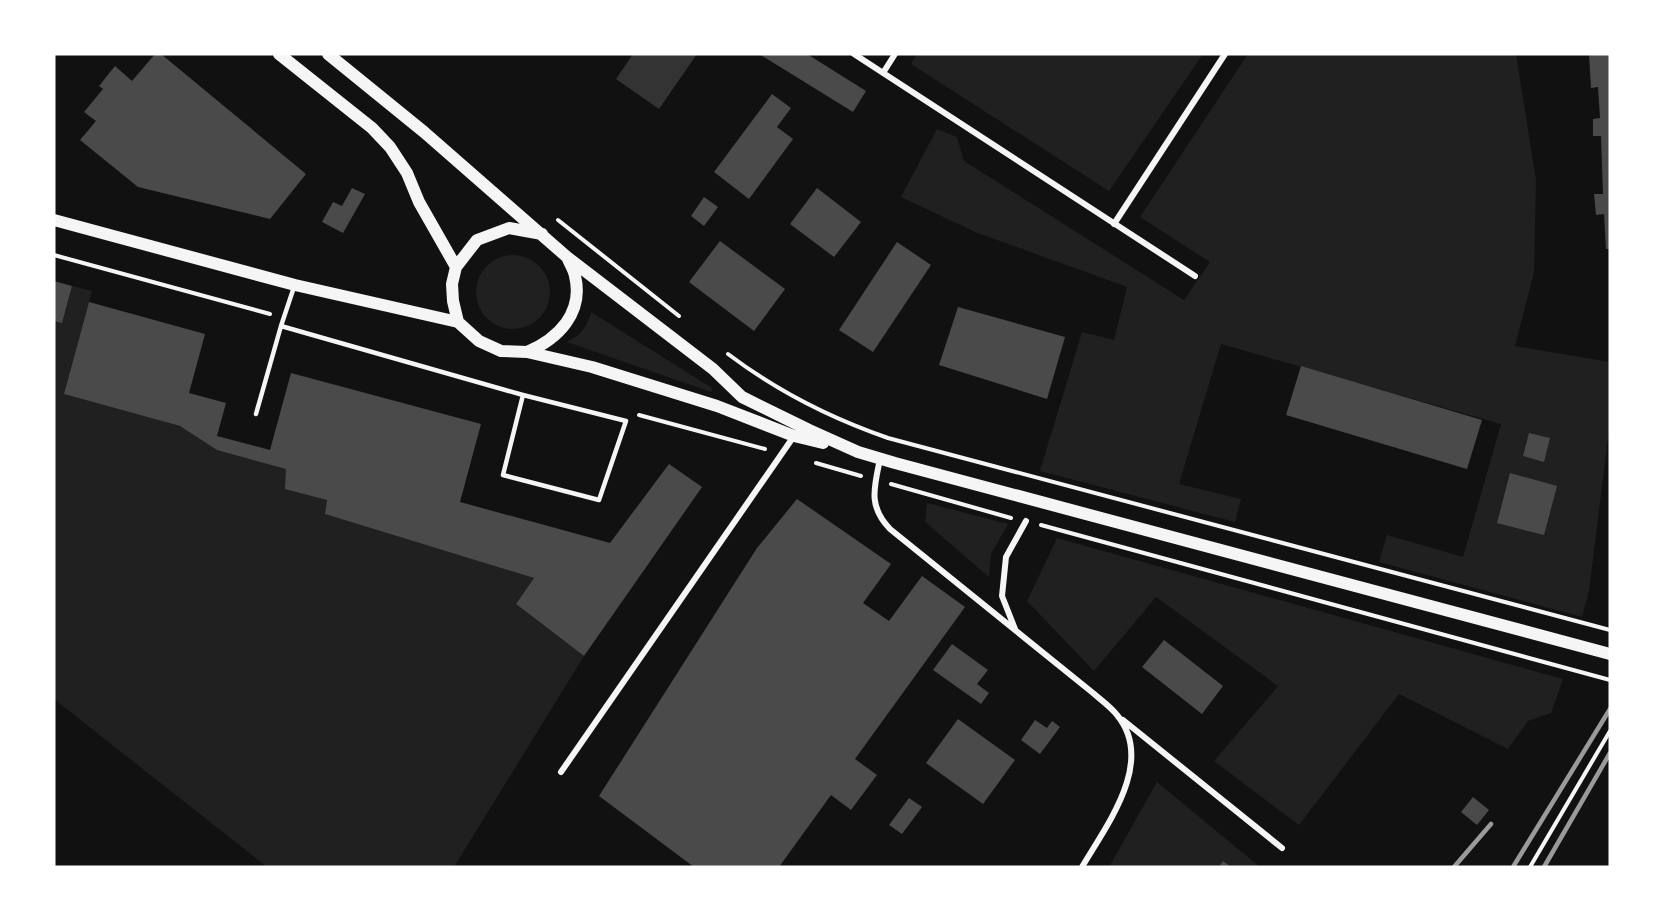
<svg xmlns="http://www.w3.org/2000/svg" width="1664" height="921" viewBox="0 0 1664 921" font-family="'Exo 2',sans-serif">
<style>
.green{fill:#202020}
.water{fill:#333}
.building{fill:#4a4a4a}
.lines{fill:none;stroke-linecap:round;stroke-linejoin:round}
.path{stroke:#f5f5f5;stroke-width:4}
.service{stroke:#f5f5f5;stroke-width:4.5}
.minor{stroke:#f5f5f5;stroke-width:6}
.secondary{stroke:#f5f5f5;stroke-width:12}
.rail{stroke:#9a9a9a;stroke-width:4.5}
</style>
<rect width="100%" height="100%" fill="#111"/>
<path class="green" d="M917 54H1203L1109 191 911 64Z
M1248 54H1516L1536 180 1534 272 1515 346 1610 362V422L1589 591 1582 617 1379 562 1387 535 1463 557 1501 424 1221 344 1179 484 1241 499 1235 522 1040 471 1082 332 1114 340 1127 287 975 232 901 197 937 129 957 137 964 161 1184 300 1210 262 1140 217Z
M476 292a37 37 0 1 1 74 0a37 37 0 1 1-74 0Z
M72 286 92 291 64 394 180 426 286 469V488L327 500 325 514 534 578 516 604 584 656 454 867H267L54 699V321L62 322Z
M591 312 712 388 711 392 567 342C581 335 587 327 591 312Z
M927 503 1008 524 991 554 989 577 925 522Z
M1057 538 1563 679 1551 713 1528 721 1508 749 1399 694 1299 825 1214 761 1278 686 1156 597 1094 671 1027 601Z
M1157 782 1260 867H1109Z"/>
<path class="water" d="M633 54H697L659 109 616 79Z"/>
<path class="building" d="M155 54H161L306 174 270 219 138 187 80 140 96 121 84 112 103 89 99 86 115 66 132 81Z
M759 54H807L866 91 853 112Z
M1589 54H1610V249H1606L1604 214 1596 215 1594 194H1603L1601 136H1593V119L1600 118 1598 87 1591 88Z
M772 94 791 108 777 127 793 139 749 199 714 172Z
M352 188 365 194 343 233 322 222 333 202 342 206Z
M817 188 861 222 834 257 790 224Z
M704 197 718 207 704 226 691 216Z
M720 241 785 289 754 331 689 282Z
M897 242 931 265 873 352 839 330Z
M54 281 72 286 62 323 54 321Z
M89 302 205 334 189 393 226 403 217 436 270 450 291 373 481 424 460 502 610 543 669 464 702 487 584 656 516 604 534 578 325 514 327 500 285 489 286 469 217 450 180 426 64 394Z
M958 307 1065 337 1047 399 939 365Z
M1301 366 1482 420 1467 469 1286 415Z
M1529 433 1550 438 1544 462 1523 456Z
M1510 473 1557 486 1544 535 1497 523Z
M797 499 891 564 863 603 889 621 922 576 965 607 855 759 877 775 851 810 831 795 779 867H694L599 796 757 548Z
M1164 640 1223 686 1202 714 1142 667Z
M952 644 988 670 977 684 989 693 981 704 933 670Z
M958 719 1015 760 983 804 926 763Z
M1035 720 1047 728 1052 721 1060 727 1040 754 1021 740Z
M1473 797 1489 810 1477 825 1461 812Z
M909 798 922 807 902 834 889 825Z
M1223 861 1231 867H1219Z"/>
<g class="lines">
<path class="path" d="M558 220 679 316
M54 255 270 314
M728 354C777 391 830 418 888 438L1610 630
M639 415 765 449
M816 463 861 476
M891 484 1011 518
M1041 525 1610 680
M1530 867 1610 731"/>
<path class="service" d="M281 326 294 287
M256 414 281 326 523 395 503 475 599 500 626 421 523 395"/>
<path class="minor" d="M854 54 1195 276
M883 73 895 54
M1114 224 1225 54
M880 459C874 488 868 506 890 529L1093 693C1101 700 1111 707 1117 715 1156 762 1106 826 1082 867
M1015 629 1002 596 1006 557 1026 521
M1123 720 1282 848
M561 772 794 436"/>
<path class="secondary" d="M279 54 372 128 390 147 407 173 419 202 456 267
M328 54 424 132 567 257 713 369 742 397 809 430 858 452 895 463 1610 654
M54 220 295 285 458 322 479 341 501 351 527 352 592 367 717 406 794 436 823 443
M458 322 453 301 452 284 456 267 477 240 509 228 542 234
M527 352C558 339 584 313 575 276 574 270 570 264 568 259"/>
<path class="rail" d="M1454 867 1491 824
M1513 867 1610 709
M1544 867 1610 753"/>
</g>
<rect width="1664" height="921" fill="none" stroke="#ffffff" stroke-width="111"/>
</svg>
